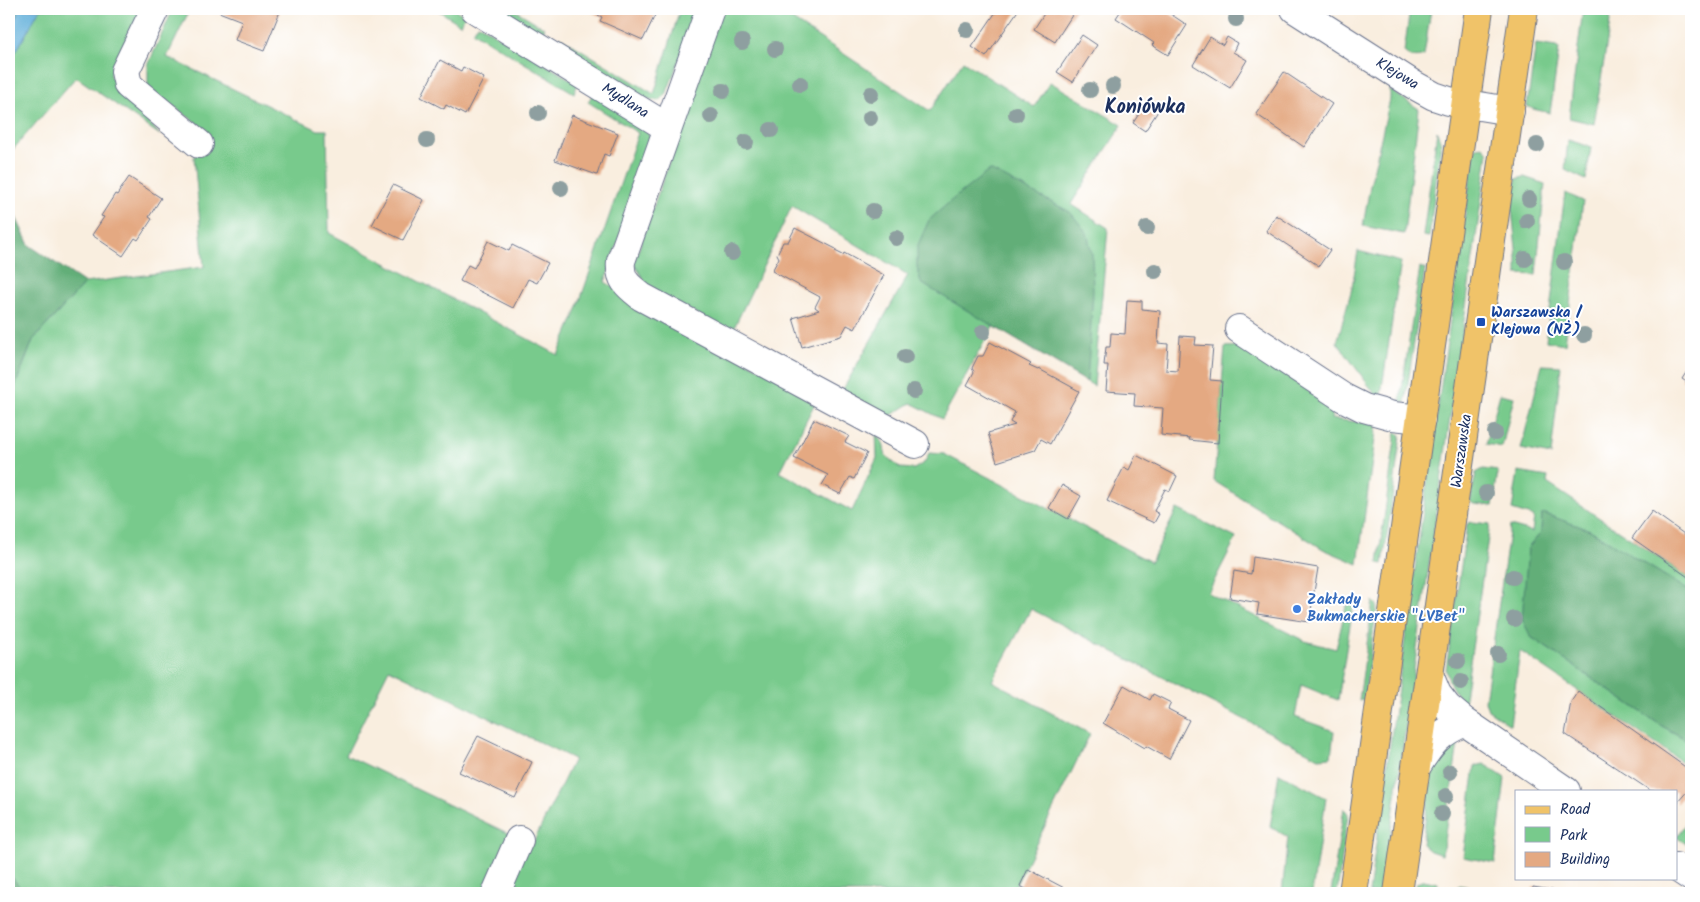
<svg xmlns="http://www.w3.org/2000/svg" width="1700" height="902" viewBox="0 0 1700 902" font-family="Kalam,sans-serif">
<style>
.green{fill:#78ca8c;stroke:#4a7c75;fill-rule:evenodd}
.forest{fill:#62ae78;stroke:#3e6e6b}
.water{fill:#5faed9;stroke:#3d6e9c}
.building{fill:#e4a982}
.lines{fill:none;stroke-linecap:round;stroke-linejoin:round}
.minor-casing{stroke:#69728b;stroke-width:30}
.major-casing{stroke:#69728b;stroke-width:30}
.minor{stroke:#fff;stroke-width:28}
.major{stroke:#f0c369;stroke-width:28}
.tree{fill:#8e9fa0}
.transit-dot{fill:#1a4fb4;stroke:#fff;stroke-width:2}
.shop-dot{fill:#3f7fe0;stroke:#fff;stroke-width:2}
.labels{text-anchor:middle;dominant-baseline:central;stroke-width:4;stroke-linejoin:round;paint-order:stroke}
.street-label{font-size:15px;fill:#1b2f5e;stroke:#fff}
.transit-label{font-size:15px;font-weight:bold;fill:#164399;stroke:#fff;text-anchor:start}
.shop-label{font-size:15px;font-weight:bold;fill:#366cbe;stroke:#fff;text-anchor:start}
.district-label{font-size:20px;font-weight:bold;fill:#1b2f5e;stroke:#fff}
</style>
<rect width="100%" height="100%" fill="#fff"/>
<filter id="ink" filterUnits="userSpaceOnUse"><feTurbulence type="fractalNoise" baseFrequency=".02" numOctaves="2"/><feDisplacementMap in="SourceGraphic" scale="10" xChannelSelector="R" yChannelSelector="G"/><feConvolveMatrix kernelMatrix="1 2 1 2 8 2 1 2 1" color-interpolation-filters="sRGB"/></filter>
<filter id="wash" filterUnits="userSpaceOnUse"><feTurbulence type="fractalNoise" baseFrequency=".0096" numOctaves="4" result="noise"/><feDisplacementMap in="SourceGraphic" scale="20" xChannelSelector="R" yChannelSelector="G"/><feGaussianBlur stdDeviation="1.12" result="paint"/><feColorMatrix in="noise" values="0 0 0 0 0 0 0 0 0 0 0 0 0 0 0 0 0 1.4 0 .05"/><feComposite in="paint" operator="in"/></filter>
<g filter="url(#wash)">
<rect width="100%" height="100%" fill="#f9eedf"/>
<path class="green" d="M9 9H20L9 32Z
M40 9H143L110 75 160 135 76 77 9 154V64Z
M173 9H190L167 57 318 130H327L329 233 558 355 575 315 638 133 588 102 594 92 645 128 650 137V145L605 282 649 309 817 399 780 472 852 511 877 458 876 432 883 443 886 456 900 468 914 469 925 462 929 453 944 454 1151 562 1177 509 1236 538 1208 593 1305 641 1336 649 1346 606 1354 600 1338 700 1301 685 1295 717 1334 731 1331 757 1319 758 1031 609 992 681 1090 734 1013 891 1017 893H24L9 873V402L33 340 85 283 204 267 194 157 208 131 148 88V65ZM389 669 574 759 532 845 346 755Z
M436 9H454L465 16 460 24Z
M496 9H513L545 28 540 35Z
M680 9H698L666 95 658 101 644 98 555 44 560 37 654 94Z
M722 9H776L930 111 963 61 1034 107 1050 82 1122 125 1071 204 1108 228 1094 386 993 326 942 419 911 403 890 416 842 391 908 275 792 206 732 332 649 289 634 263Z
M1410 9H1431L1424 56C1416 59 1411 58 1404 52Z
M1583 9H1612L1594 124 1569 118Z
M478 24 578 84 574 93 473 32Z
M1536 44 1556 47 1559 49 1550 113 1533 109 1527 106Z
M1390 90 1419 109 1404 234 1363 226 1370 186 1390 99Z
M1437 131 1441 143 1429 237 1423 236Z
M1568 140 1591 147 1586 180 1565 170Z
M1483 146 1488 153 1382 893H1369L1474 152 1477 147Z
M1524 177 1545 184 1536 275 1517 274V258L1512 210 1516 179Z
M1565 193 1583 201 1565 344 1546 341Z
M1358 251 1401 262 1380 401 1337 342 1352 288Z
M1420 267 1425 269 1405 403 1400 402Z
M1243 346 1335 403 1331 419 1377 424 1358 564 1323 549 1214 481 1225 347Z
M1542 365 1561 366 1551 455 1521 449Z
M1500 394 1514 397 1502 447 1486 444Z
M1396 432 1401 435 1383 564 1378 563Z
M1483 469 1498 471 1493 506 1475 504 1470 502 1476 473Z
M1518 472 1548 477 1547 483 1691 579V592L1590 530 1542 514 1541 533 1528 548 1526 580 1531 637 1662 726 1691 742V768L1520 651 1510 725 1488 710 1485 701 1510 526 1532 532 1534 517 1512 510Z
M1471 522 1490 524 1464 704C1455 694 1449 684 1446 670L1467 524Z
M1373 601 1377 605 1364 700 1359 701Z
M1458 743 1442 855 1430 851 1422 844 1433 763 1449 745Z
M1484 764 1505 778 1495 863 1463 857 1475 766Z
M1279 773 1326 798 1312 893H1282L1288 837 1270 827Z
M1344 808 1348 814 1337 893H1331Z
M1691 816V847L1676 837Z
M1424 880 1438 883 1437 893H1415L1417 883Z
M1458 885 1505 893H1456Z"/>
<path class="forest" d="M990 170 1070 212 1087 233 1092 255 1093 292 1087 382 921 283 917 267V247L929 220 953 199Z
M9 202 29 245 85 283 33 340 9 402Z
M1542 513 1590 530 1691 592V742L1662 726 1531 637 1522 619 1528 548 1541 533Z
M9 873 24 893H9Z"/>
<path class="water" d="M20 9H40L9 64V32Z"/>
<g id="blocks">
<path class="building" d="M221 9H281L264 51 235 40 242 21 219 12Z
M585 9H658L643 40 600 21 602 17Z
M998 9H1019L986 57 972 47Z
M1047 9H1076L1055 42 1034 29Z
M1122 9H1163L1187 25 1168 55 1152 45 1154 43 1116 18Z
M1082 35 1097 45 1073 82 1057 72Z
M1210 37 1223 45 1227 37 1237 43 1233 52 1247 60 1230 88 1193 65Z
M440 60 461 71 463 67 484 78 465 115 446 105 444 109 421 97Z
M1284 72 1332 104 1304 147 1256 114Z
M1148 100 1160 108 1145 131 1133 123Z
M572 115 618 133 609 156 604 154 597 175 555 160Z
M129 177 161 198 149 217 152 219 138 240 135 238 123 256 92 235 104 217 101 216 115 194 117 195Z
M393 185 424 200 403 240 372 225Z
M1276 215 1330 250 1319 266 1266 231Z
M795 228 836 249 835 251 843 255 844 253 884 275 855 329 847 325 841 336 802 347 793 318 819 310 815 307 820 297 772 271 779 258 777 254 783 242H788Z
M488 241 509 251 512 245 548 263 537 283 528 279 513 308 460 281 468 265 474 268Z
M1127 300 1142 301V309L1160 311 1158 343 1168 344 1166 370 1178 371 1180 336 1196 337 1195 345 1213 346 1210 380 1222 381 1218 443 1189 440 1190 438 1161 435 1163 408 1134 406 1135 393 1106 391 1108 365H1104L1106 347H1110L1111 333 1125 334Z
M990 342 1031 364 1029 366 1038 370 1039 369 1079 391 1050 444 1041 439 1035 450 997 462 988 433 1015 425 1010 422 1015 412 967 385 974 372 972 368 978 356H983Z
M1691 365V385L1682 379Z
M814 419 849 436 845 442 867 453 854 479 850 477 840 494 822 485 828 475 794 458Z
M1136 455 1177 476 1170 491 1165 489 1154 511 1159 514 1154 523 1107 501 1124 467 1129 470Z
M1062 485 1081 496 1068 519 1049 508Z
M1652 511 1691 539V579L1632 538Z
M1253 557 1318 568 1309 622 1257 614 1259 603 1230 598 1234 571 1251 574Z
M1124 685 1150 700 1153 694 1171 703 1168 709 1189 720 1169 759 1146 746 1145 748 1103 723Z
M1578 691 1691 771V787L1676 804V791H1651L1565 734 1571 702Z
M478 736 532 762 515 798 459 772Z
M1028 869 1068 890 1067 893H1034L1020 886Z
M1533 887 1563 892V893H1532Z"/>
</g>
</g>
<g filter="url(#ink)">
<use href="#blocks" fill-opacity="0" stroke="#69728b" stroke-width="1"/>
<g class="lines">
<g class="minor-casing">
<path id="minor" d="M155 9 125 71 128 85 199 144
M475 9 668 128
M710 9 621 261C619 280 628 286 642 297L915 444
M1295 9 1414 85 1434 96 1449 101 1510 111
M1239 329 1344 398 1364 408 1393 416 1421 419
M1430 677 1437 694 1447 707 1465 722 1566 791
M1417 766C1432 742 1439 733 1465 722
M1676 867 1691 877
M496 893 519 840"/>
</g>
<g class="major-casing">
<path id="major" d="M1353 893 1479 9
M1398 893 1524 9"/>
</g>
<use href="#minor" class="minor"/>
<use href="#major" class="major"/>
</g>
<g class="tree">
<circle cx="1236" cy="19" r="8"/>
<circle cx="967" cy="30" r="8"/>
<circle cx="742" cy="42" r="8"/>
<circle cx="775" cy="49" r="8"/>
<circle cx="800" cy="84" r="8"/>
<circle cx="1113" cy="86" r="8"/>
<circle cx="1090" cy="90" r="8"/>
<circle cx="723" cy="91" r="8"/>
<circle cx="871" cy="94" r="8"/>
<circle cx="538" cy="113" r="8"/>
<circle cx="1016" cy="114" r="8"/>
<circle cx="711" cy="116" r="8"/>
<circle cx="870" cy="118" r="8"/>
<circle cx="771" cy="130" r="8"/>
<circle cx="427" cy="140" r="8"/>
<circle cx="746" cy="142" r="8"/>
<circle cx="1537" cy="145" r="8"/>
<circle cx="561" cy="188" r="8"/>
<circle cx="1529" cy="199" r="8"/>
<circle cx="873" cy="211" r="8"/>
<circle cx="1527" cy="221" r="8"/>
<circle cx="1147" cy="228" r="8"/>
<circle cx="896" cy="238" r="8"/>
<circle cx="732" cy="253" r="8"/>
<circle cx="1525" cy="259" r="8"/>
<circle cx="1564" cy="262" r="8"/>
<circle cx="1155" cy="271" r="8"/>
<circle cx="983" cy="332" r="8"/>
<circle cx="1584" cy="335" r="8"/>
<circle cx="905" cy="357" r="8"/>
<circle cx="914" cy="391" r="8"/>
<circle cx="1495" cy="433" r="8"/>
<circle cx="1486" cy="493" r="8"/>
<circle cx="1513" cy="577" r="8"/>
<circle cx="1514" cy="619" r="8"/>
<circle cx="1498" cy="654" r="8"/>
<circle cx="1458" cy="661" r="8"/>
<circle cx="1461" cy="682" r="8"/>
<circle cx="1450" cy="772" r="8"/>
<circle cx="1446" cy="796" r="8"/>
<circle cx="1442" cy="814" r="8"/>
</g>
</g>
<rect class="transit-dot" x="1476" y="317" width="10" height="10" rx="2.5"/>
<circle class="shop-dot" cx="1297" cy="609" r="5"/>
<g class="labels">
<g class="street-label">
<text transform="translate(1397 74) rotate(31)">Klejowa</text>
<text transform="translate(625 101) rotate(32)">Mydlana</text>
<text transform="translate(1462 451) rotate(-82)">Warszawska</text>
</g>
<g class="transit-label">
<text x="1491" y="313">Warszawska /<tspan x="1491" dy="17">Klejowa (NŻ)</tspan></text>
</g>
<g class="shop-label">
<text x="1307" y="600">Zakłady<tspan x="1307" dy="17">Bukmacherskie "LVBet"</tspan></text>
</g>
<g class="district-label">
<text x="1145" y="108">Koniówka</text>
</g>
</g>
<rect width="1700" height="902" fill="none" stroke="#fff" stroke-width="30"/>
<rect x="1515" y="790" width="162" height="90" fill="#ffffff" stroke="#a4acbf"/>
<rect x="1525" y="806" width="25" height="8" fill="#f0c369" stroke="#a4acbf"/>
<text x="1560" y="814" font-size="15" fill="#1b2f5e">Road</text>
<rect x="1525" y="827" width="25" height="15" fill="#78ca8c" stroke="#a4acbf"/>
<text x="1560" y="840" font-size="15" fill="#1b2f5e">Park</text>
<rect x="1525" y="852" width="25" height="15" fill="#e4a982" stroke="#a4acbf"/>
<text x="1560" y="864" font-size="15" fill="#1b2f5e">Building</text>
</svg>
